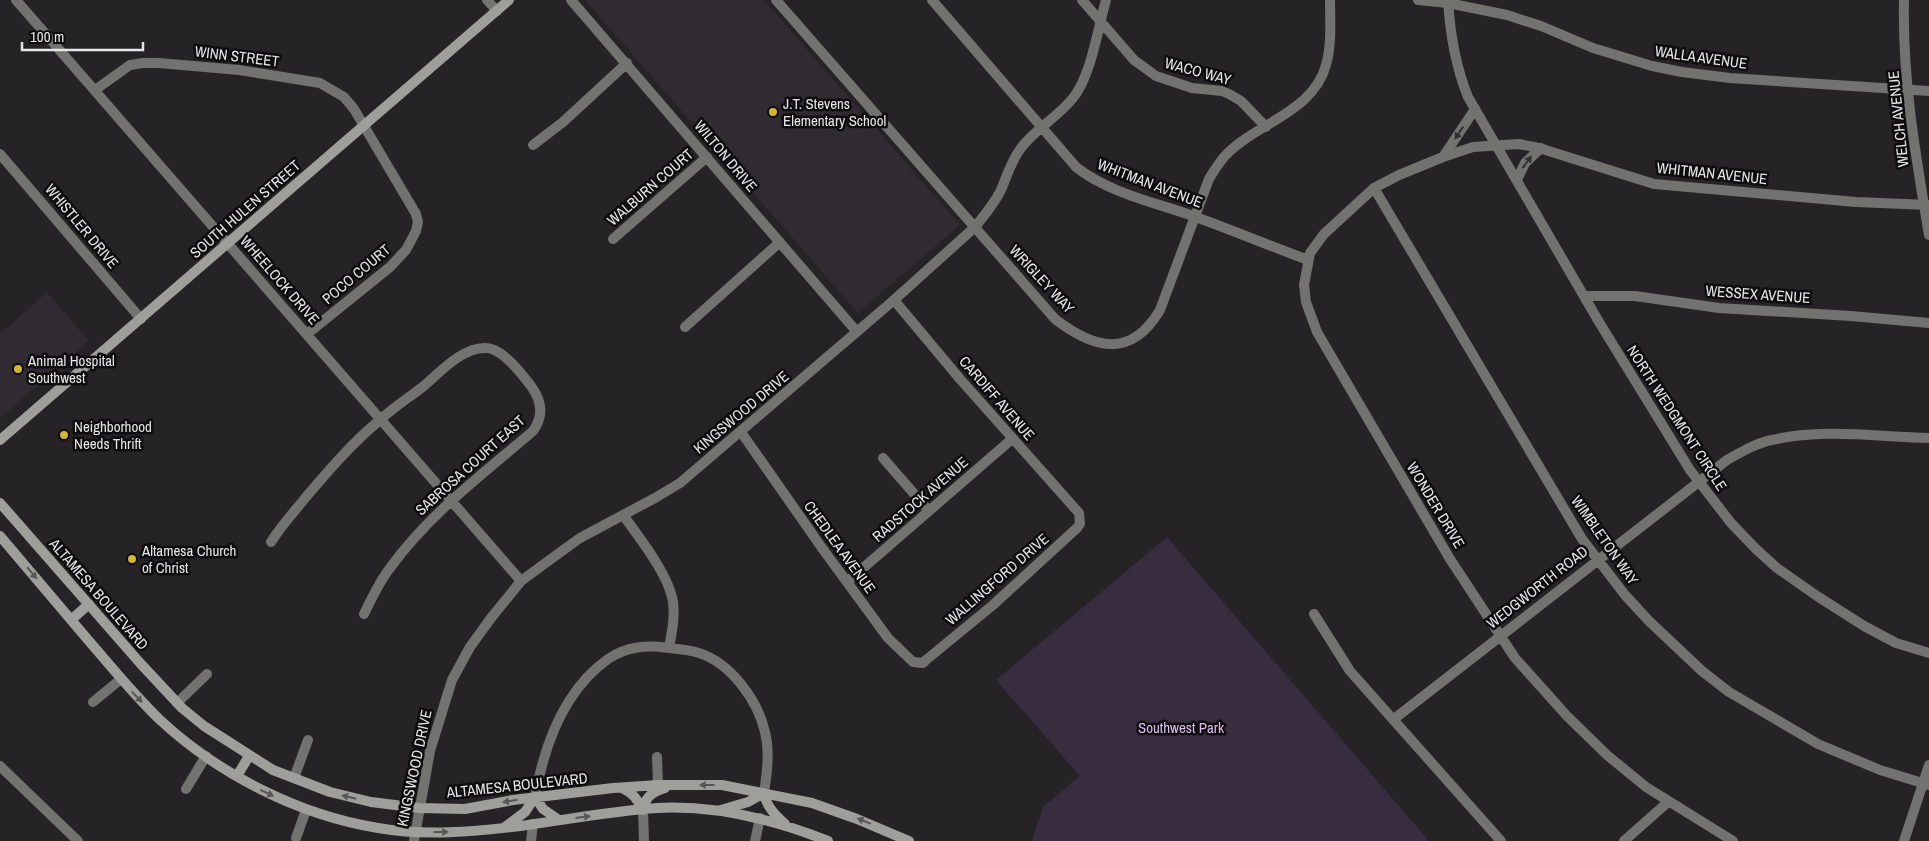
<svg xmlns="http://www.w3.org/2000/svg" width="1929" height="841" viewBox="0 0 1929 841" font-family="'Archivo Narrow',sans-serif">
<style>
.built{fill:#302b33}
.park{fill:#382d3e}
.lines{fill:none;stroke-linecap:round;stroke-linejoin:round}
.minor{stroke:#727270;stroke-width:10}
.tertiary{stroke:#727270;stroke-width:10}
.secondary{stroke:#9e9e9b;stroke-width:10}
.oneway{fill:#313030}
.oneway2{fill:#565654}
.poi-dot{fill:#d3b635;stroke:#0e0d0e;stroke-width:2}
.labels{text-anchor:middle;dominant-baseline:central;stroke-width:5;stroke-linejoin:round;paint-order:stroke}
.street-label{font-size:15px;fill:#e6e5e7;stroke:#0e0d0e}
.poi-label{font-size:15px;fill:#e6e5e7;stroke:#0e0d0e;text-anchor:start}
.park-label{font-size:15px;fill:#dbbcec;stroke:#0e0d0e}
</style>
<rect width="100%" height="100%" fill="#252326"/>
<path class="built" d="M585 0H764L960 225 858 313Z
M47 292 89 341 0 418V334Z"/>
<path class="park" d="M1167 537 1429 841H1032L1043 807 1080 776 996 680Z"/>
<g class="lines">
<path class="minor" d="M16 0 521 581
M487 0 497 11
M571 0 857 332
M776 0 1055 319C1094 349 1131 359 1160 310L1209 179C1214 171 1218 164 1224 157 1255 123 1313 113 1326 65 1332 44 1330 21 1330 0
M932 0 1076 167C1109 193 1154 202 1193 216 1232 230 1270 246 1308 260
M1082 0 1134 60 1156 76 1192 88 1222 91 1229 94 1241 101 1266 127
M1418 0 1448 3 1507 15 1541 26 1593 48 1652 66 1682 72 1730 78 1929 91
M95 90 130 65 143 63H159L239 70 320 83 344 97 354 109 416 214 418 222 416 231 406 250 390 267 307 334
M533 145 563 122 627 63
M0 154 141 319
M1443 157 1475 109
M1374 188 1582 539 1625 595 1649 621 1702 671 1729 692 1818 744 1880 770 1929 785
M975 227C984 216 994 204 1001 190 1007 176 1011 161 1021 148 1035 129 1058 117 1073 98 1091 76 1098 28 1106 0
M613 239 707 157
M1584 296H1635L1719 308 1851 316 1929 323
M685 327 780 242
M741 432 822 548 888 638 913 662 923 663 926 660 993 605 1077 528 1080 524 1079 513 960 379 894 300
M883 458 929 511
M623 515C639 537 669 575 673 602 675 617 672 632 669 648
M271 542C281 526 294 512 306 497 329 470 353 442 380 420 394 407 410 397 425 385 441 371 463 347 486 348 502 348 522 374 531 386 542 401 544 416 533 431 483 474 429 514 390 568 379 582 372 598 364 614
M847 582 1012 439
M1314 614 1350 671 1501 841
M93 702 121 679
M177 703 207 674
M1394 719 1727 460C1741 452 1756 443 1772 440 1823 428 1878 437 1929 438
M657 757 658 785
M0 766 78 841
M294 778 308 740
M186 789 206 756
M535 797C544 746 563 691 608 659 627 646 647 645 669 648 680 649 689 650 699 653 731 663 758 701 765 732 770 752 767 773 764 793
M643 810 644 841
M296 838 306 810
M531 841 533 824
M755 841 760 818
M1624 841 1668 802
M1733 841 1646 787 1607 755 1567 716 1515 658 1450 559 1317 332 1306 302 1304 285 1310 253 1324 234 1374 188 1399 175 1443 157 1473 147 1519 144 1539 148 1654 184 1856 202 1929 205"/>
<path class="tertiary" d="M1448 0C1450 34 1455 65 1468 97L1599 322 1690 470 1731 523 1756 549 1777 568 1817 596 1864 626 1896 643 1929 653
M1904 0C1902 79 1916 157 1929 235
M1517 180 1525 163 1541 148
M414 841 430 751 452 680 470 647 491 618 521 581 562 551 580 538 655 498 680 483 894 300 975 227
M1904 841 1929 765"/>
<path class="secondary" d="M0 440 509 0
M0 503 140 663 182 708 204 726 273 770 330 792 371 802 419 808 465 809 513 800 613 788 658 785H722L812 803 857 819 909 841
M0 536C28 569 55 601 83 634 108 663 132 693 159 719 218 774 298 815 378 828 424 836 473 832 520 826 565 820 611 811 657 808 716 805 773 819 828 841
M71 620 89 604
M237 776 249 756
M622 788C633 793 637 799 643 810
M643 810C645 797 652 792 665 788
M721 810 748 802 764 793C766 806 775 815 785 824
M505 827 525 812 535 797 543 809 559 820"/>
</g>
<defs><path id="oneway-solid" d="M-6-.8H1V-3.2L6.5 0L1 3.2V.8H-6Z" transform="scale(1.25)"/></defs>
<g class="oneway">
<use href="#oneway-solid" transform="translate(1459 133) rotate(124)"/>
<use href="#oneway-solid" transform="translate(1527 162) rotate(-54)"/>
</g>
<g class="oneway2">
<use href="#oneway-solid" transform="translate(32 573) rotate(50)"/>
<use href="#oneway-solid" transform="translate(137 697) rotate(46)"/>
<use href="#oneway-solid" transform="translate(707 785) rotate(-180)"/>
<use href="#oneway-solid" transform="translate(267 793) rotate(25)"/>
<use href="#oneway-solid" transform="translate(349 797) rotate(-167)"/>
<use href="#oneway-solid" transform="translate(510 801) rotate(171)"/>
<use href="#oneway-solid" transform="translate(583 817) rotate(-7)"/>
<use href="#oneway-solid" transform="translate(864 821) rotate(-158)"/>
<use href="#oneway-solid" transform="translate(441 832)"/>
</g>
<g class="poi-dot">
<circle cx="773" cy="112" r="5"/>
<circle cx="18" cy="369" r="5"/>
<circle cx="64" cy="435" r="5"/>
<circle cx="132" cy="559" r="5"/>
</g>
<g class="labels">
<g class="street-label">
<text transform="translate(237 56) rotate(7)">WINN STREET</text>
<text transform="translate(1701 57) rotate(8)">WALLA AVENUE</text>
<text transform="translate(1198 71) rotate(15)">WACO WAY</text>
<text transform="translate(1898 119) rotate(-96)">WELCH AVENUE</text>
<text transform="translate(726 156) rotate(50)">WILTON DRIVE</text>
<text transform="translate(1712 173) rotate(6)">WHITMAN AVENUE</text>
<text transform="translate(1150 183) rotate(21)">WHITMAN AVENUE</text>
<text transform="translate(650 187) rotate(-41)">WALBURN COURT</text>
<text transform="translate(245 209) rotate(-41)">SOUTH HULEN STREET</text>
<text transform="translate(82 226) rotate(50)">WHISTLER DRIVE</text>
<text transform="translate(356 274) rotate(-40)">POCO COURT</text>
<text transform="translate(1042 279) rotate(47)">WRIGLEY WAY</text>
<text transform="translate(280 280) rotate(49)">WHEELOCK DRIVE</text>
<text transform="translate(1758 294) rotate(4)">WESSEX AVENUE</text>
<text transform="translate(997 398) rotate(49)">CARDIFF AVENUE</text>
<text transform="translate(741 412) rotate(-40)">KINGSWOOD DRIVE</text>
<text transform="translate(1677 418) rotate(57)">NORTH WEDGMONT CIRCLE</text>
<text transform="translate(470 465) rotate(-42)">SABROSA COURT EAST</text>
<text transform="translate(920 499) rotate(-41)">RADSTOCK AVENUE</text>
<text transform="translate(1436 505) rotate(59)">WONDER DRIVE</text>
<text transform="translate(1605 540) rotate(55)">WIMBLETON WAY</text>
<text transform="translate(840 547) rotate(54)">CHEDLEA AVENUE</text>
<text transform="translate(997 579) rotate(-41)">WALLINGFORD DRIVE</text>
<text transform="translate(1537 587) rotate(-38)">WEDGWORTH ROAD</text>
<text transform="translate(99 594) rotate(49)">ALTAMESA BOULEVARD</text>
<text transform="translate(414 768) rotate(-78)">KINGSWOOD DRIVE</text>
<text transform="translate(517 785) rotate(-6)">ALTAMESA BOULEVARD</text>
</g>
<g class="poi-label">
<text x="783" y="103">J.T. Stevens<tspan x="783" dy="17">Elementary School</tspan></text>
<text x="28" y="360">Animal Hospital<tspan x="28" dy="17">Southwest</tspan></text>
<text x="74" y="426">Neighborhood<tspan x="74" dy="17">Needs Thrift</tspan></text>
<text x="142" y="550">Altamesa Church<tspan x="142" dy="17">of Christ</tspan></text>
</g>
<g class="park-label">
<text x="1181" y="727">Southwest Park</text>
</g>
</g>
<path d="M22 42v8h121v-8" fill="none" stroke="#e6e5e7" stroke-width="2.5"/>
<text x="30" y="42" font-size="15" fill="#e6e5e7" stroke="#0e0d0e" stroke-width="4" paint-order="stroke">100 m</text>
</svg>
